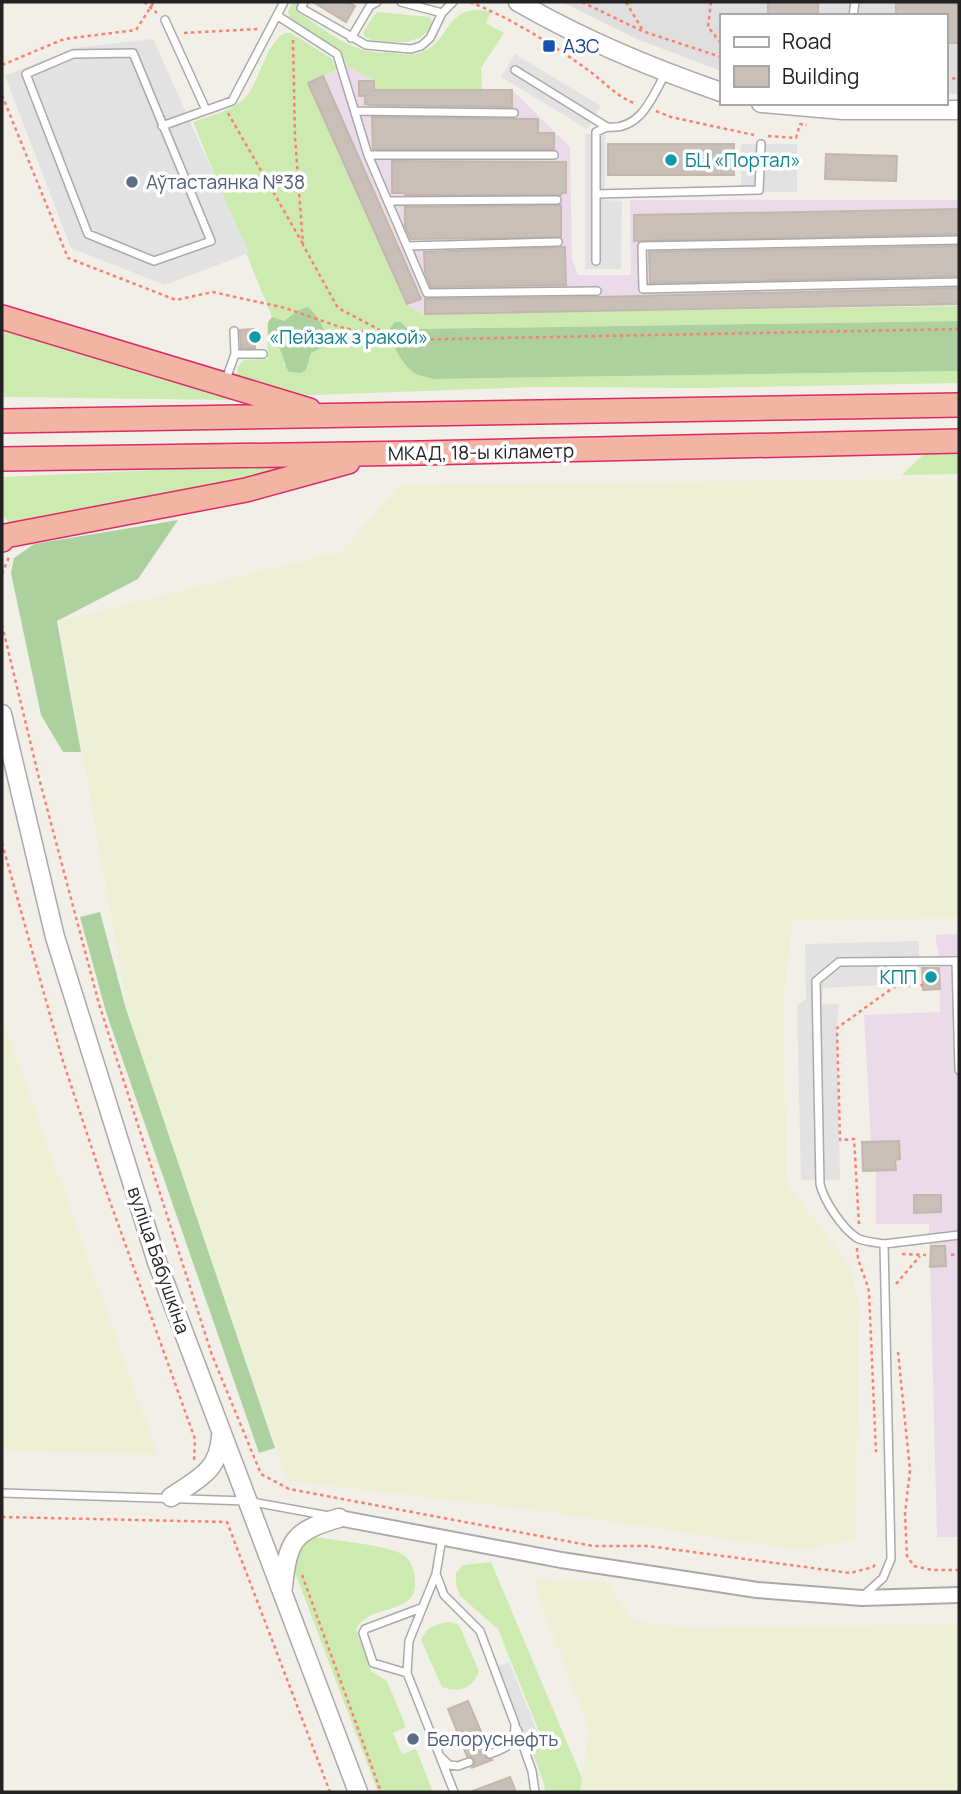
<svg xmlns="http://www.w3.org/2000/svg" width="961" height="1794" viewBox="0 0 961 1794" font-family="Manrope,sans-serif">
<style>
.residential{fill:#e0dfdf}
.industrial{fill:#ebdbe8}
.farmland{fill:#eef0d5}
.grass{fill:#cdebb0}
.forest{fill:#add19e}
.parking{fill:#e2e2e2}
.building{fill:#c7bfb8;stroke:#c4b6ab;stroke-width:2}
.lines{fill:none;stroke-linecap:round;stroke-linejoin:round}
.service-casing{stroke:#a9a9a9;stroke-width:10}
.minor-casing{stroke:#a9a9a9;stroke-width:18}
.tertiary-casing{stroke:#a9a9a9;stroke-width:21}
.trunk-casing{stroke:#dc2a67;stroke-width:26}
.path{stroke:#fa8072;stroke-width:2.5;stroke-dasharray:3.5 3.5;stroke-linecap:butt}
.service{stroke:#fff;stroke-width:7}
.minor{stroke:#fff;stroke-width:14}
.tertiary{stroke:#fff;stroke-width:18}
.trunk{stroke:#f2b4a3;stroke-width:23}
.transit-dot{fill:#1a4fb4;stroke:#fff;stroke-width:2.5}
.culture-dot{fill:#0f9aa8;stroke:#fff;stroke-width:2.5}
.service-dot{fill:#5c6f8a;stroke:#fff;stroke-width:2.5}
.labels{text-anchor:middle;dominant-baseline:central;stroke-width:7;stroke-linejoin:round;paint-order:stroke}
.transit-label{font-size:19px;fill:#164399;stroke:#fff;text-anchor:start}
.culture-label{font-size:19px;fill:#0d838f;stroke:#fff;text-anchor:start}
.service-label{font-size:19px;fill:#4e5e75;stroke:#fff;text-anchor:start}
.street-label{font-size:19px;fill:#222;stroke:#fff}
</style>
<rect width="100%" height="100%" fill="#f2efe9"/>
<path class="residential" d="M562 2H959V94H945V16H721V71L637 39Z"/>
<path class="industrial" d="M347 66 374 81V89L512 90 570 147 572 259 578 275H631L630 200H959V305L423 314 407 304 308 83Z
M959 934V1537H937L929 1224H876V1170L863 1171 862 1142 871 1141 864 1015 940 1012V962L935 935Z"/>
<path class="farmland" d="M959 478V918L793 921 783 999 787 1183 848 1263 859 1302 856 1536 837 1544 798 1550 542 1511 288 1481 129 1018 59 621 342 551 400 485Z
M2 1017 158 1455 2 1450Z
M532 1580 605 1582 633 1620 689 1628 959 1624V1792H580L589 1730Z"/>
<path class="grass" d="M292 2H299L296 11C317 24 342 45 367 51 375 53 385 52 394 53 401 54 409 55 416 54 452 46 443 0 491 12L486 23 504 33 481 68 482 90H374V81L347 66 341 52 290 19 288 12Z
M378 12 430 17 433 23C420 48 395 42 371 40L365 37 363 33 374 15Z
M285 33H291L331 58 337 70 308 83 406 304 423 314 959 306V321L416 329 408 331 404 327 399 353 414 373 433 379 959 371V383L699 388 539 387 312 395 294 394 238 378 237 368 243 360 268 359 267 329 274 347 280 349 284 356V366L306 370 311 353 327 336 313 311H297L284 321 272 317 193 122C209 116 232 111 244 99 260 82 266 42 285 33Z
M2 326 233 400 2 397Z
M927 451H959V474L902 475Z
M314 463 218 488 16 524 9 523 2 514V477Z
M316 1537C336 1541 394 1545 406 1557 413 1564 415 1574 415 1582 415 1590 414 1597 407 1601 390 1613 368 1609 356 1629L371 1671 387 1681 406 1727 393 1733 402 1754 416 1749 433 1792H378L294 1570V1556L306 1539Z
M491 1562 582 1778 580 1792H545L544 1783 529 1744 542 1739 498 1629 460 1596 456 1584V1573L463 1565Z
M450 1622 459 1625 479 1671C473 1689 459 1693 442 1687L421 1640C426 1627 437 1623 450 1622Z"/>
<path class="forest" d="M307 307C318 313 327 333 327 345L311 353 306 370 301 373 289 372C284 365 284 357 280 349 269 345 267 333 268 322L272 317 284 321 297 311Z
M959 321V371L433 379C427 377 420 376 416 374 403 367 390 342 390 328L395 322H401L408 330 416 329Z
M178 520 138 579 57 621 81 752H63L41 715 11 573 14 558 34 544Z
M100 912 126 1009 275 1448 259 1453 106 1012 80 917Z"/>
<path class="parking" d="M153 39 249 253 165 285 71 248 5 76 73 48Z
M515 54 601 106 587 129 501 77Z
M585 134 605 135V200L622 201 621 269H585Z
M741 144H797V192H741Z
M919 941V983L823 988 822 1004H839L837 1028 840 1180H801L797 1006 806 999 805 944Z
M509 1662 540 1738 528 1744 497 1667Z"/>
<path class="building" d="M313 2H347L355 6 346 22Z
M768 2H818V16H768Z
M896 4H959V43H945V16H896Z
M323 76 403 258 421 299 407 304 308 83Z
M359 81H374V90H512V107L371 105 365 104V96H359Z
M372 117 538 119V133H554V149H373Z
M608 144H734V175H608Z
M826 154 897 156 896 181 825 179Z
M392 161 566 162V193H561V195H405V193H392Z
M561 205V237L411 239 405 226V207Z
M959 209V234L634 241V215Z
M959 246V276L650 283 649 252Z
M565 247 566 285 431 287 425 272 424 252Z
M959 288V304L425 314V299L597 297Z
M254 329 255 348H241L240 330Z
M922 968H939L940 989 923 990Z
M899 1141 900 1159 895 1160 896 1170 863 1171 862 1142Z
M914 1195H941V1212L914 1213Z
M931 1246H945L946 1266 930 1267Z
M468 1701 488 1748 484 1752 485 1757 492 1760 471 1768 475 1764 474 1759 467 1756 448 1709Z
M510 1777 516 1792H473V1791Z"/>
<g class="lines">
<g class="service-casing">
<path id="service" d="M304 2 301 8 366 45 411 49 421 46 430 38 442 13 453 2
M401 2 442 13
M278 16 337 54 368 155 427 293 597 291
M853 16 855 2
M165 20 206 110
M351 38 370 6 377 2
M133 53 211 241 154 261 88 234 26 74 73 54Z
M515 70 607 127C640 131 652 98 665 74
M355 111 514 113
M162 126 232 101 284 2
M368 155H554
M596 194 759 190 761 144
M388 201 557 200
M959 240 642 246 643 289 959 282
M407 246 558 242
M596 261V132L607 127
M234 331 235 354H263
M225 382 235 354
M956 961 959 1070
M884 1244C876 1242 864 1242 857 1238 842 1228 824 1201 820 1184L816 981 839 962 959 961
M2 1493 247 1501 329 1516
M442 1538 436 1574 409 1641 407 1673 454 1792
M436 1574 444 1595 480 1631 515 1724C515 1746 508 1747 490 1754
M862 1597 883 1578 891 1559 884 1244 959 1235
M407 1673 373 1663 363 1633 365 1629 421 1608
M517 1729 532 1771 535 1792
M442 1758 449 1765 458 1766 469 1762"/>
</g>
<g class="minor-casing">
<path id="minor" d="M339 1518 561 1560 757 1590 862 1598 959 1595"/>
</g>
<g class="tertiary-casing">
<path id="tertiary" d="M518 2C582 39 651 68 721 92
M761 103 843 110H959
M2 714 55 937 157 1262 358 1792
M171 1497C198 1479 219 1471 221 1436
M283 1587C288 1539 294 1531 339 1518"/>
</g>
<g class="trunk-casing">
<path id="trunk" d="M2 317 309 410
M2 421 959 405
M2 459 420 453 959 441
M2 540 5 536 246 490 348 462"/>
</g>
<path class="path" d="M144 2 157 13
M470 2C513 19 555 46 592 73 607 85 618 97 636 104
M582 2 642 31 721 57
M626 2 642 29
M711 2 708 27 721 43
M184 33 258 29
M293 40 295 137 303 245 338 308 399 340 959 329
M2 65 64 39 136 30 154 2
M959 78V96
M945 79 959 78
M2 95 68 258 176 300 213 292 285 308 340 327 395 339
M656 111 671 117 754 135
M228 113 303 244
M768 136 796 138 800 124 807 125
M2 574 9 557
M2 625 39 778 99 1004 212 1355 261 1474 289 1489 593 1546H648L850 1573 873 1567 877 1562
M2 843 62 1058 103 1182 195 1439 194 1462
M859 1224 854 1139 840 1140 837 1028 894 987 923 985
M857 1248C857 1264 866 1277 869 1292L876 1452
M902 1254 926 1255
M951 1255 959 1254
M896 1284 920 1256
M898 1352 910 1470 905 1514 907 1556 914 1566 932 1570H959
M2 1517 227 1522 330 1792
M302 1575 381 1792"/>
<use href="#service" class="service"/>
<use href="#minor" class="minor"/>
<use href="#tertiary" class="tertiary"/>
<use href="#trunk" class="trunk"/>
</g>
<rect class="transit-dot" x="542" y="39" width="14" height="14" rx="3.5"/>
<g class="culture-dot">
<circle cx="671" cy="160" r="7"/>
<circle cx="255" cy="337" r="7"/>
<circle cx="931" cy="977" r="7"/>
</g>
<g class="service-dot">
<circle cx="132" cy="182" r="7"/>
<circle cx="413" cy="1739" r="7"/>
</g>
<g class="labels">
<g class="transit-label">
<text x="563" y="46">АЗС</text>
</g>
<g class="culture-label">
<text x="685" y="160">БЦ «Портал»</text>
<text x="269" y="337">«Пейзаж з ракой»</text>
<text x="917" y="977" text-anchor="end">КПП</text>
</g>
<g class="service-label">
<text x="146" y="182">Аўтастаянка №38</text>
<text x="427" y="1739">Белоруснефть</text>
</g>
<g class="street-label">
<text transform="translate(481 452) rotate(-1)">МКАД, 18-ы кіламетр</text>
<text transform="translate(159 1260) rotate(71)">вуліца Бабушкіна</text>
</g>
</g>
<rect width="961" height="1794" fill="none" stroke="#222222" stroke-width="7"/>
<rect x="720" y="14" width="228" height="91" fill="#ffffff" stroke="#a7a7a7" stroke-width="2"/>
<rect x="734" y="37" width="35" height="10" fill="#ffffff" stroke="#a7a7a7" stroke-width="2"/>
<text x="782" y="49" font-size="21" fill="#222222">Road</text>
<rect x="734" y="66" width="35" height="21" fill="#c7bfb8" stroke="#a7a7a7" stroke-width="2"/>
<text x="782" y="84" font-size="21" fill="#222222">Building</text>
</svg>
